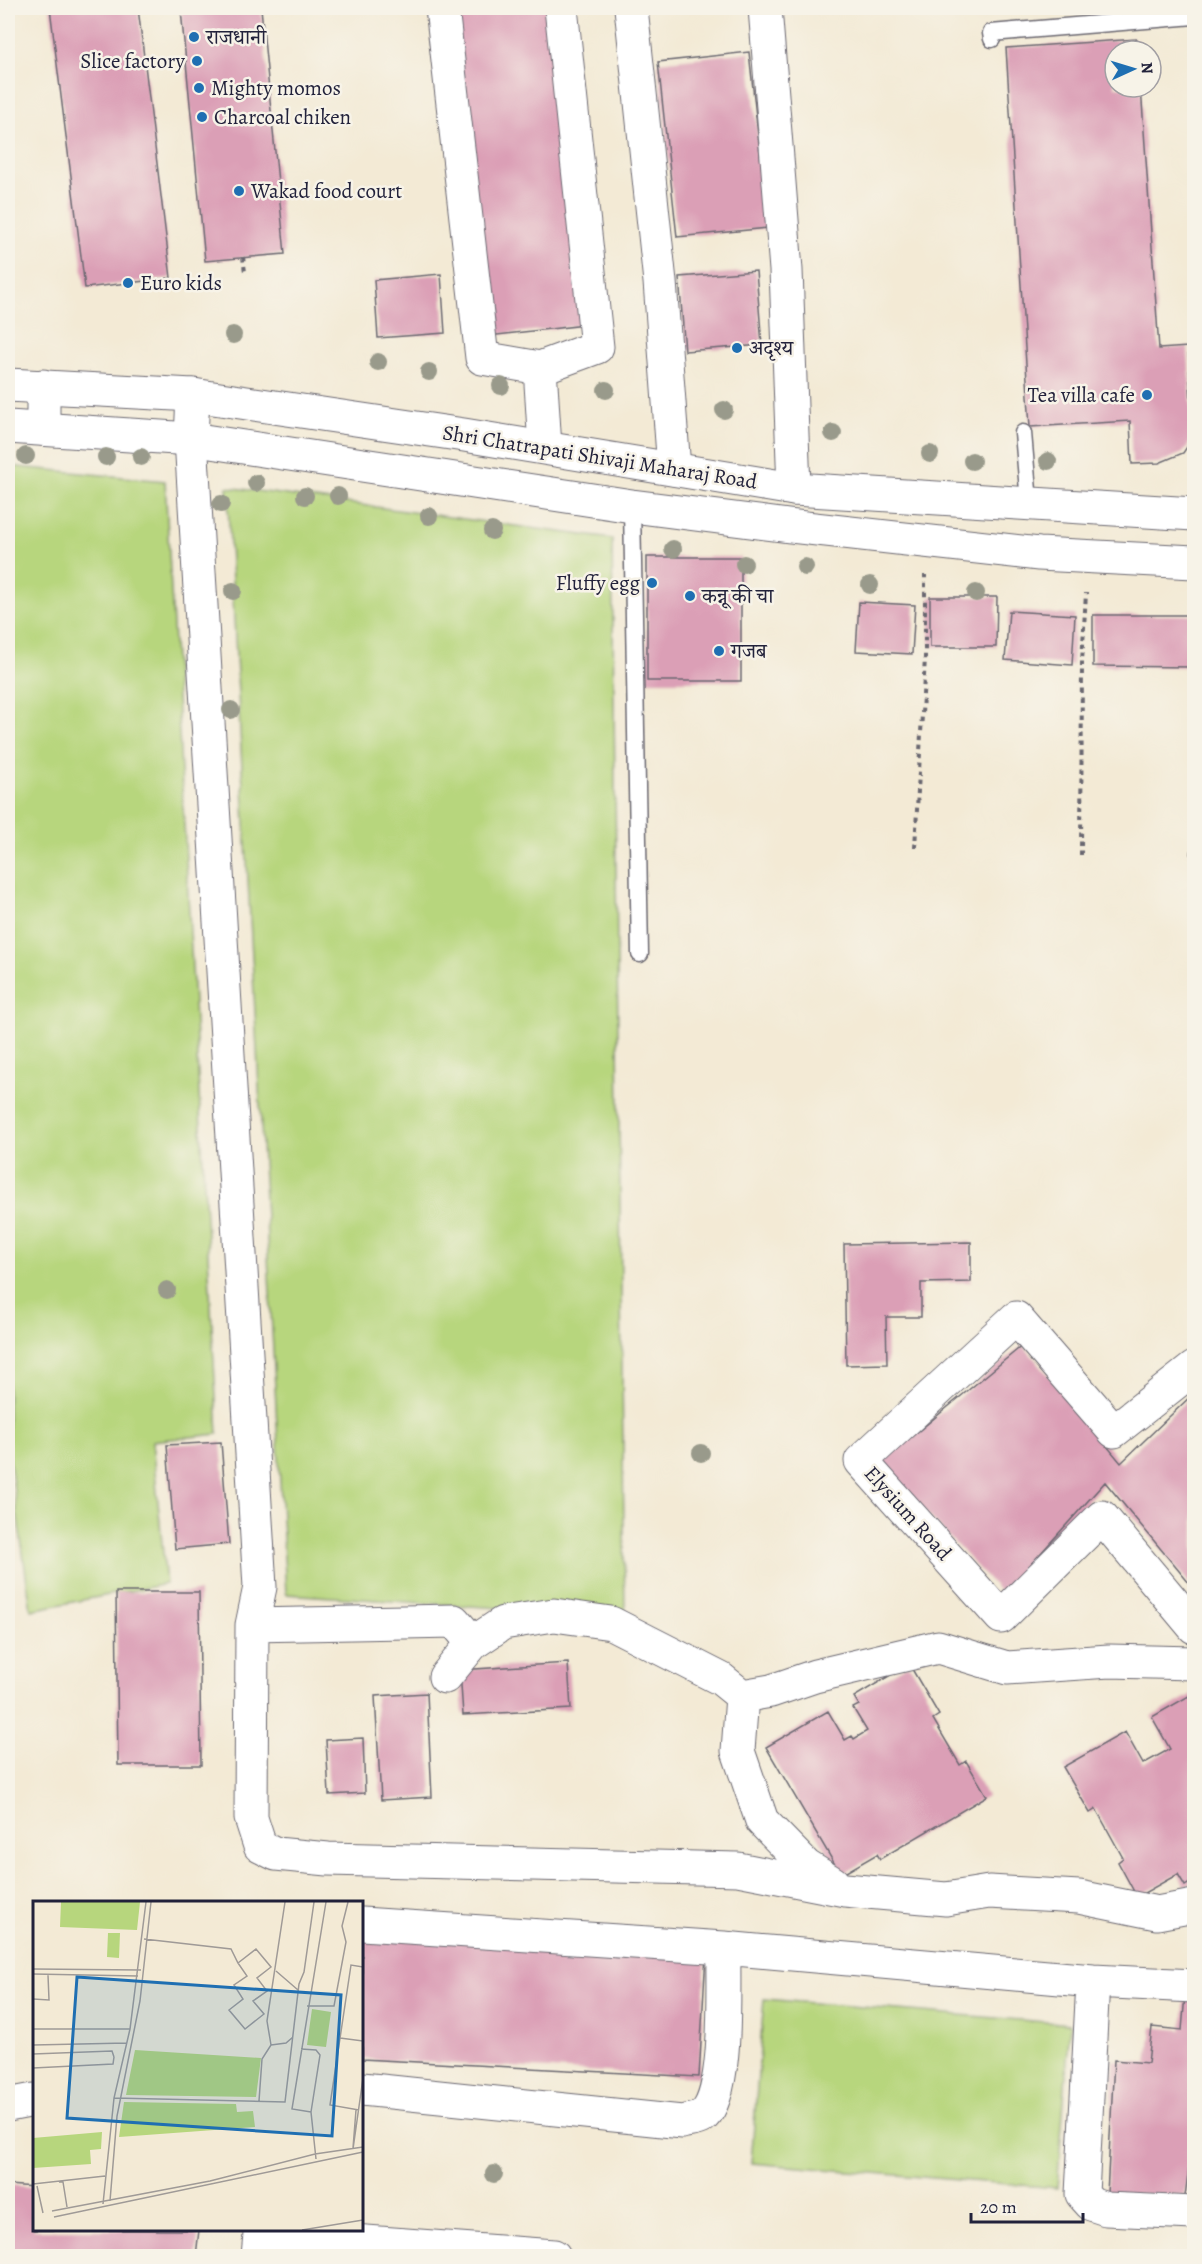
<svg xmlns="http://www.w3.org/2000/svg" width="1202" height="2264" viewBox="0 0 1202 2264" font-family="Alegreya,'Noto Serif Devanagari',serif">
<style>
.green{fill:#b7d67d;stroke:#6c7c5c;stroke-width:1.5}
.building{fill:#db9fb6}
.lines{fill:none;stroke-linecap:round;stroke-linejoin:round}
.lane-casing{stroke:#6b6871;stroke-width:19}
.street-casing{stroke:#6b6871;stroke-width:35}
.secondary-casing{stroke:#6b6871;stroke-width:35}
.path{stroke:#6b6871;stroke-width:4;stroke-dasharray:4.5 4.5;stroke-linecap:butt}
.lane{stroke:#fff;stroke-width:16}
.street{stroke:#fff;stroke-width:33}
.secondary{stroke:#fff;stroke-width:33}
.tree{fill:#999a8b}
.poi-dot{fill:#1f6fb2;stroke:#f7f3e8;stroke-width:2}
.labels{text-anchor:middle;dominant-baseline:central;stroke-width:5;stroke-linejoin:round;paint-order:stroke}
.poi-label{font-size:21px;fill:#22223b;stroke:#f7f3e8;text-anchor:start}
.street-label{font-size:21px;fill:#22223b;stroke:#f7f3e8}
.inset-road{fill:none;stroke:#9f9a97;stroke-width:1.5}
.view{fill:#1f6fb2;fill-opacity:0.15;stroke:#1f6fb2;stroke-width:3}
.inset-edge{fill:none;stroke:#22223b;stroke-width:3}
</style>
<rect width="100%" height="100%" fill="#f7f3e8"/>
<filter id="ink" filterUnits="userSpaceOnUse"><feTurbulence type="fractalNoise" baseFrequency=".0167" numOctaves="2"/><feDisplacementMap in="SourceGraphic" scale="12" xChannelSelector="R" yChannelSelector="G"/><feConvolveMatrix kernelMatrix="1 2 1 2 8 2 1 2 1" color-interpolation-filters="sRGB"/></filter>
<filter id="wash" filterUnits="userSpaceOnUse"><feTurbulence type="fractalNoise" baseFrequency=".008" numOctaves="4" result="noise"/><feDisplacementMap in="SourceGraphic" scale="24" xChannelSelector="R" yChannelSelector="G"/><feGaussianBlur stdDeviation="1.35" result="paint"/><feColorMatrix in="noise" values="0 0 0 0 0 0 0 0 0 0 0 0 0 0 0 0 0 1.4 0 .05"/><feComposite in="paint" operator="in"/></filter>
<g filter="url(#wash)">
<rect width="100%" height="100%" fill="#f3ead5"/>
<path class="green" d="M8 466 165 481 218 1434 152 1441 166 1584 31 1610 8 1448Z
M227 487 612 539 625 1616 286 1594Z
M764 1999 1070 2024 1057 2188 751 2163Z"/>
<g id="blocks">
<path class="building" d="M50 8H138L171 278 85 288Z
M210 8H261L285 254 205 261 181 10Z
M451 8H549L585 325 488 336Z
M1137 39 1138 51H1115V87H1141L1159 349 1188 347 1193 438 1183 453 1159 463 1132 464 1130 421 1030 427 1006 48Z
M749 52 768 228 677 237 658 62Z
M756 271 762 345 685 351 679 277Z
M441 274 445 333 378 338 374 280Z
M647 557H741V681H647Z
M930 597H997L996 647H930Z
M859 602 915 605 912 654 856 651Z
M1009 611 1075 615 1072 665 1005 660Z
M1093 615H1194V667L1093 666Z
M971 1242V1282L921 1283V1317H886L887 1364 846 1365 844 1244Z
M1023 1345 1121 1463 1194 1393V1589L1105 1482 1003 1595 880 1463Z
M221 1442 229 1544 175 1549 167 1445Z
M116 1592H199L201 1765H118Z
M568 1663 571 1709 463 1715 460 1670Z
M909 1664 939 1715 933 1719 960 1765 966 1761 987 1796 880 1859 877 1854 841 1875 766 1747 828 1711 845 1740 852 1736 854 1739 867 1731 853 1708 859 1705 854 1697Z
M427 1693 432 1797 381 1800 375 1696Z
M1194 1693V1880L1185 1886 1178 1874 1137 1897 1118 1862 1123 1858 1096 1809 1090 1813 1063 1767 1125 1732 1143 1764 1170 1749 1152 1717Z
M363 1738 365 1793 329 1795 326 1740Z
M362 1936 706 1954 699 2077 362 2059Z
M1185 1995 1194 1996V2168L1189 2167 1185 2196 1107 2194 1114 2060 1148 2063 1152 2027 1182 2030Z
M8 2185 34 2187V2230H199L196 2256H8Z"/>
</g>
</g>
<g filter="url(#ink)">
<use href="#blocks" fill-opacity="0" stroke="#6b6871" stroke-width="1.5"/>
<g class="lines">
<g class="lane-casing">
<path id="lane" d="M992 39 991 33 1194 16
M1023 433 1029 502
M632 506 640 954"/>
</g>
<g class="street-casing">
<path id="street" d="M442 8 482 358 540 368 597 347 561 8
M631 8 660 282 674 469
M765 8 786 270 794 489
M540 368 545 447
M193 395 191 439 260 1587 252 1625 251 1818 260 1846 276 1854 328 1859 738 1869 845 1890 946 1899 989 1892 1079 1897 1157 1913 1194 1906
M43 429V386
M1194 1368 1114 1431 1016 1318 861 1461 1001 1617 1102 1517 1194 1627
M252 1625 454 1621 473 1643 503 1623 554 1615 611 1623 721 1679 742 1696
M445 1677 473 1643
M742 1696 771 1691 815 1676 938 1647 1007 1668 1109 1661 1194 1663
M742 1696 738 1751 762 1821 806 1866 833 1883
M362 1924 724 1948 1093 1981 1194 1986
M1093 1981 1082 2194 1091 2204 1106 2209 1194 2213
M362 2089 682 2122C688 2120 699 2120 704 2115 729 2092 723 1985 724 1948
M8 2105 34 2100
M258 2256 260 2234 554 2256"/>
</g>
<g class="secondary-casing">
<path id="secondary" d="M8 385 193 395 464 435 794 489 1194 514
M8 427 191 439 632 506 789 526 1039 554 1194 562"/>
</g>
<path class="path" d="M243 257 245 272
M915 848 925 657V575
M1081 855 1082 662 1086 593
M1191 855 1194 829"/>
<use href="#lane" class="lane"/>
<use href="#street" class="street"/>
<use href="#secondary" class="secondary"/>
</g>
<g class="tree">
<circle cx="233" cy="335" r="9"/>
<circle cx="378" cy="362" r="9"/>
<circle cx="429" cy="372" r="9"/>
<circle cx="501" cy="386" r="9"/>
<circle cx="606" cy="390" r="9"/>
<circle cx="724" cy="410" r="9"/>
<circle cx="833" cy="433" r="9"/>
<circle cx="930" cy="454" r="9"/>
<circle cx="26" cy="456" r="9"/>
<circle cx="106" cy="457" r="9"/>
<circle cx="141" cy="457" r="9"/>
<circle cx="972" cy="461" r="9"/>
<circle cx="1048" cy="461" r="9"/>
<circle cx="256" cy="483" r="9"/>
<circle cx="305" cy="496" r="9"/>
<circle cx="338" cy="496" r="9"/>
<circle cx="221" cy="504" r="9"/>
<circle cx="429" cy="516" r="9"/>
<circle cx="492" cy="531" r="9"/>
<circle cx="673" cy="549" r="9"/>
<circle cx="744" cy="564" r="9"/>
<circle cx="805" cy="567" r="9"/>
<circle cx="870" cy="585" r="9"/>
<circle cx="233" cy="591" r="9"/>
<circle cx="976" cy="593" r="9"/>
<circle cx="231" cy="710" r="9"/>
<circle cx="167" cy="1290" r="9"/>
<circle cx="701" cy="1453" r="9"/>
<circle cx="494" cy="2174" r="9"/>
</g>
</g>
<g class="poi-dot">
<circle cx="194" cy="37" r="6"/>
<circle cx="197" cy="61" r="6"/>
<circle cx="199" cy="88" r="6"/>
<circle cx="202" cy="117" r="6"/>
<circle cx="239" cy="191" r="6"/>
<circle cx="128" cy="283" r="6"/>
<circle cx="737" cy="348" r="6"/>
<circle cx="1147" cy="395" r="6"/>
<circle cx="652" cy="583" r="6"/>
<circle cx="690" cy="596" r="6"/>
<circle cx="719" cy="651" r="6"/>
</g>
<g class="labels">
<g class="poi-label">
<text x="206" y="37">राजधानी</text>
<text x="185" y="61" text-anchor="end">Slice factory</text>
<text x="211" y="88">Mighty momos</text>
<text x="214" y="117">Charcoal chiken</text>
<text x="251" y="191">Wakad food court</text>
<text x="140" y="283">Euro kids</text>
<text x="749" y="348">अदृश्य</text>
<text x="1135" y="395" text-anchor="end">Tea villa cafe</text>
<text x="640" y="583" text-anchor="end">Fluffy egg</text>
<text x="702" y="596">कन्नू की चा</text>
<text x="731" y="651">गजब</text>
</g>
<g class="street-label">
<text transform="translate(600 457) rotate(9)">Shri Chatrapati Shivaji Maharaj Road</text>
<text transform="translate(908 1513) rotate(48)">Elysium Road</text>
</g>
</g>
<g transform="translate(33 1901)">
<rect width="330" height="330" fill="#f3ead5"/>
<path d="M28 1H107L104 29 27 26ZM75 32H87L86 57 74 56ZM279 108 298 111 293 146 274 144ZM102 149 228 157 223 196 93 194ZM91 201 203 203 204 211 220 210 222 226 86 236ZM69 231 68 248 57 249 58 263 0 267V237Z" fill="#b7d67d"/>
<path class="inset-road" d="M111 38 198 48 205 62 214 75 201 84 210 98 196 109 212 128 231 113 220 100 234 90 224 77 238 66 223 48 205 62M0 68 108 69M243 70 265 89M0 73 105 75M0 98 16 99 15 74M274 105H301L313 41 309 25 315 1M0 128H97M307 137 330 140M0 144 94 142M238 144 253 142 260 136M268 148 283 149 287 154 278 211 283 258M0 153 79 150 81 156M0 167 80 163 81 156M81 197 252 201 266 83 271 71 281 1M226 200 229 158 238 144 234 120 252 1M326 209 297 204 318 64 330 66M278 211 259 208 293 1M320 247 323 209M320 248 330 177M26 281H30L34 306M0 283 72 275M4 285 10 312M77 300 84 215 107 100 118 1M70 303 81 197 97 128 113 1M19 310 177 280 282 253 330 246M21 316 330 251M269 329 330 319"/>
<path class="view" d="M44 76 308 94 299 235 34 217Z"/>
<rect width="330" height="330" class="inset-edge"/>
</g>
<rect width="1202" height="2264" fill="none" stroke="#f7f3e8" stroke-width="30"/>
<g transform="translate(1133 69) rotate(86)"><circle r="28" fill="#f7f3e8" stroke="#a29fa3" stroke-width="1.5"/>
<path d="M0-4.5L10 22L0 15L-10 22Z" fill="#1f6fb2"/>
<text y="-9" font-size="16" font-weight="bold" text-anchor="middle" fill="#22223b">N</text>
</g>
<path d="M971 2213v9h112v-9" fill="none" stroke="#22223b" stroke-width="3"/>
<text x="980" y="2213" font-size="18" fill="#22223b" stroke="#f7f3e8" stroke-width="4.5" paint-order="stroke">20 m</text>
</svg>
